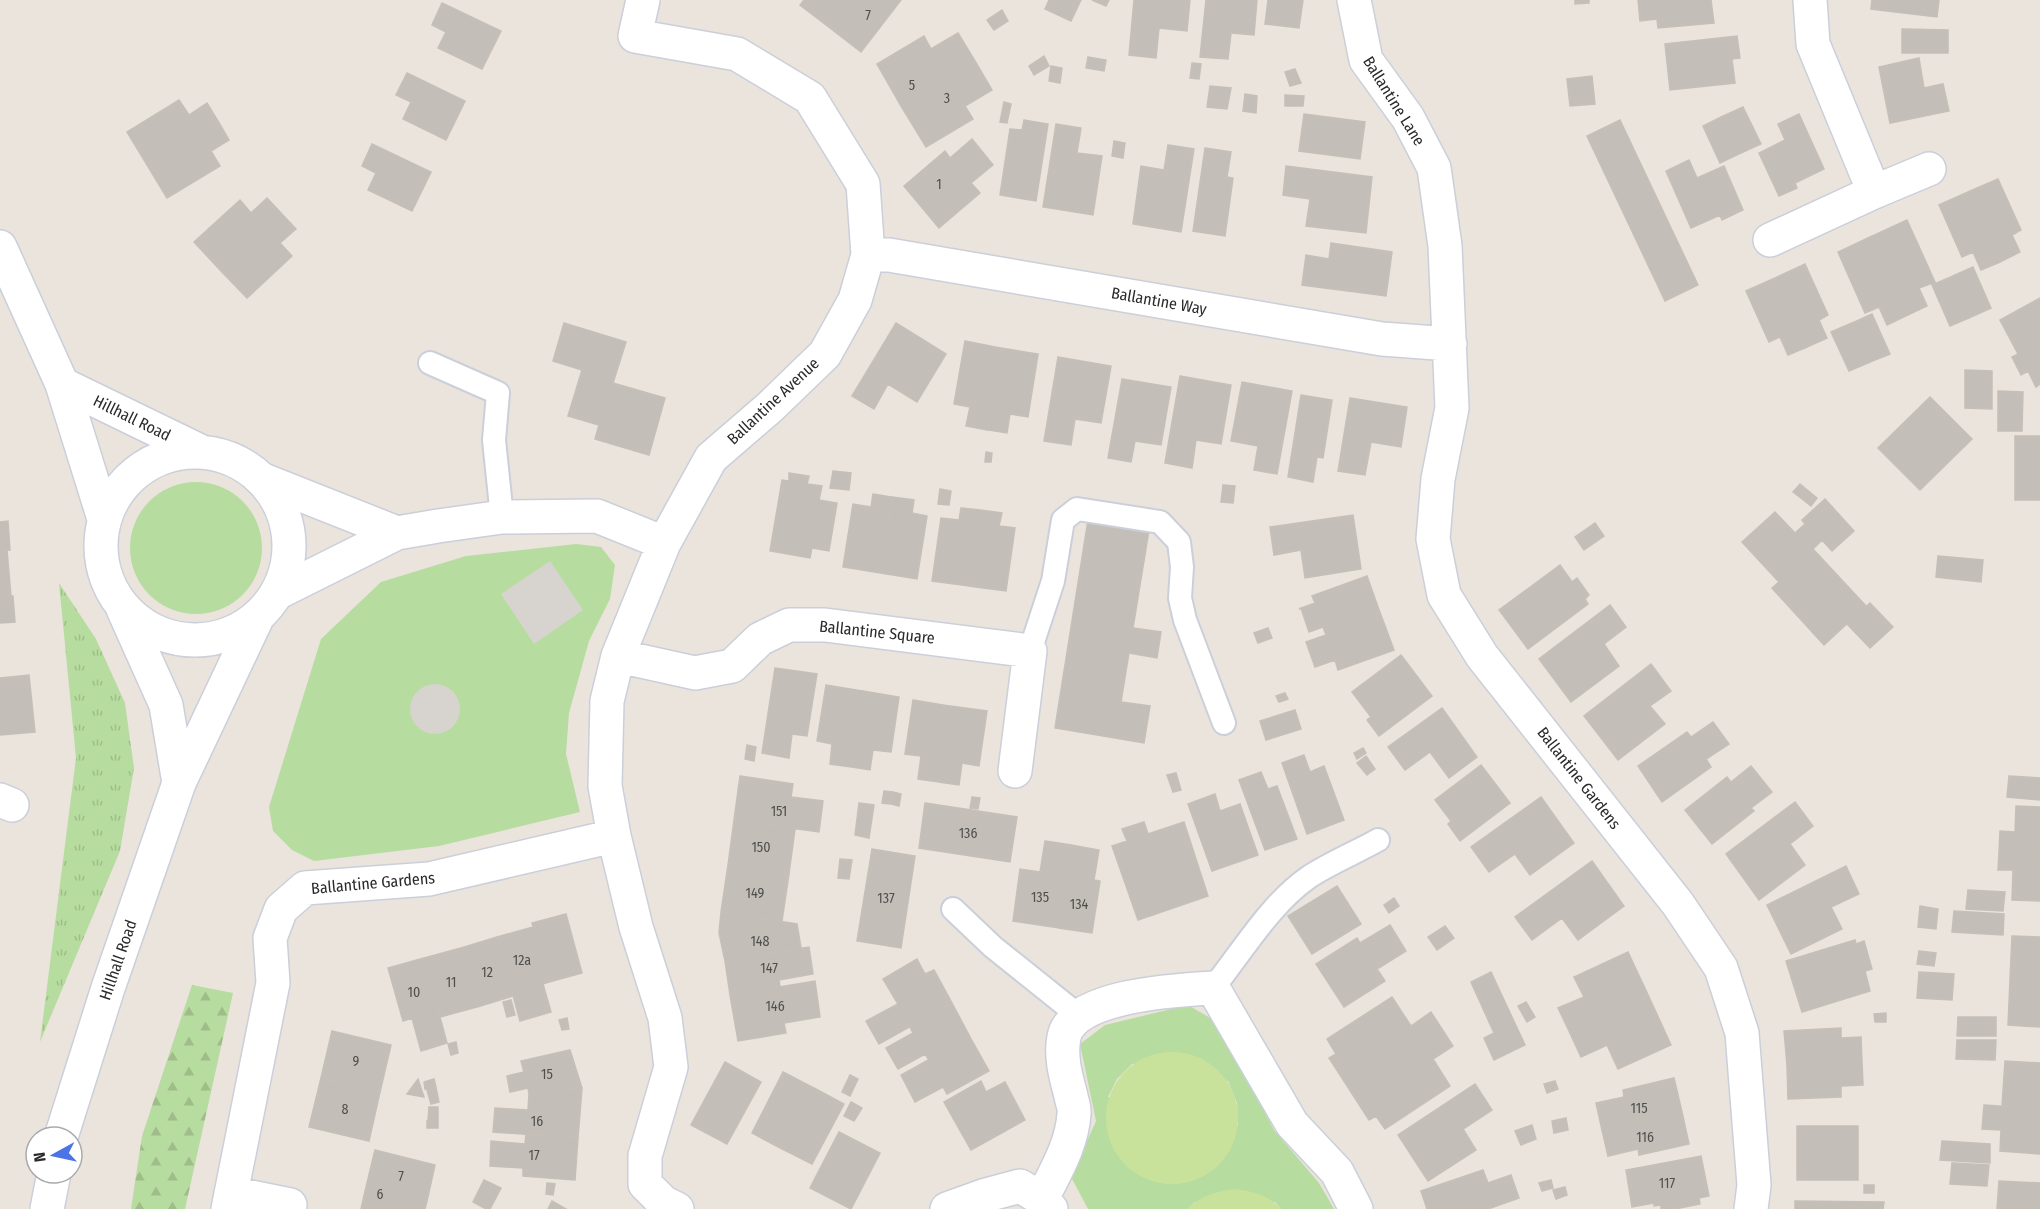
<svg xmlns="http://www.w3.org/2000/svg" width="2040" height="1209" viewBox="0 0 2040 1209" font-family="'Fira Sans Condensed',sans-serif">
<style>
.grass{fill:url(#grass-tufts)}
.forest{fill:url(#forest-firs)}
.garden{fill:#b7dc9f;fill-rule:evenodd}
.pitch{fill:#c9e29b}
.plaza{fill:#d7d3cf}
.building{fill:#c3bfb8;stroke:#c5bfb7;stroke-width:1.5}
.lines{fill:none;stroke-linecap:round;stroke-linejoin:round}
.lane-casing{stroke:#cbcfda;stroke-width:26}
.street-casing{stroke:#cbcfda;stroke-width:36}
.secondary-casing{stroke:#cbcfda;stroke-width:36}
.lane{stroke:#fff;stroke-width:22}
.street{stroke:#fff;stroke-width:33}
.secondary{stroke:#fff;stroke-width:33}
.labels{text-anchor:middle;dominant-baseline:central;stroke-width:4.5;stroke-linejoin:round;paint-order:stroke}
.number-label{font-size:14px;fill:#504f4e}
.street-label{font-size:16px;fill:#2a2a2a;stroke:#fff}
</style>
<defs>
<pattern id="grass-tufts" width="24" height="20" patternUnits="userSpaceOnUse" patternTransform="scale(1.5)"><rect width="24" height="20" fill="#b7dc9f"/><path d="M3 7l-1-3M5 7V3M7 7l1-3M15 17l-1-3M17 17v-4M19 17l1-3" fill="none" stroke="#9ebd89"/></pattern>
<pattern id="forest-firs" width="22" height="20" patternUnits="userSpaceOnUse" patternTransform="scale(1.5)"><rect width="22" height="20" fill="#b7dc9f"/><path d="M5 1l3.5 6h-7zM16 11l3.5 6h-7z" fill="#9ebd89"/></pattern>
</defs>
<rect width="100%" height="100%" fill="#eae4dd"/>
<path class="grass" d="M59 583 96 639 125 703 134 768 120 851 40 1042 76 758Z"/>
<path class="forest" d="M192 985 233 993 185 1209H131L142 1136Z"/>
<path class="garden" d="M130 548a66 66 0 1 1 132 0a66 66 0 1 1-132 0Z
M576 544 601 547 615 565 610 599 589 641 569 713 566 754 580 812 439 846 314 861 292 850 273 831 269 807 321 639 381 582 466 556Z
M1188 1005 1217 1022 1274 1130 1319 1183 1334 1209H1281L1275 1202H1195L1188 1209H1088L1071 1177 1096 1121 1080 1044 1105 1025ZM1132 1064 1228 1081 1237 1103 1238 1126 1108 1097 1117 1079Z"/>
<path class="pitch" d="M1106 1118a66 66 0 1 1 132 0a66 66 0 1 1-132 0Z
M1234 1189C1252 1191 1269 1195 1281 1209H1188C1201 1195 1216 1192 1234 1189Z"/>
<path class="plaza" d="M550 561 583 610 534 644 501 594Z
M410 709a25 25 0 1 1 50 0a25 25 0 1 1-50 0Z"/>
<path class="building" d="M804 0H858L834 31 800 5Z
M858 0H901L861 52 834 31Z
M1049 0H1081L1071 21 1045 9Z
M1092 0H1109L1106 6Z
M1134 0H1190L1187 31 1159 28 1156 58 1129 55Z
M1206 0H1257L1254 35 1231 33 1228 59 1200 57Z
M1268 0H1303L1299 28 1265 24Z
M1575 0H1589V3L1575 4Z
M1638 0H1711L1714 23 1658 28 1657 19 1640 21Z
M1872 0H1939L1937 17 1871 9Z
M442 3 501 31 482 69 438 48 446 32 432 25Z
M1002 10 1008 21 994 30 987 20Z
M1902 29 1948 30V53H1902Z
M958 33 975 61 901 106 877 64 924 36 931 49Z
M1737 36 1740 58 1732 59 1735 83 1670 90 1665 44Z
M1044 56 1049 66 1034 75 1029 66Z
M1088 57 1106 60 1104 71 1086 68Z
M1919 58 1924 88 1943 84 1949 111 1890 123 1879 67Z
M975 61 992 90 965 106 973 119 926 147 901 106Z
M1192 63 1201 64 1199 79 1190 78Z
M1051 66 1062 68 1060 83 1049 81Z
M1295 69 1301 83 1290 86 1285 72Z
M407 73 465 101 446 140 403 119 411 102 396 95Z
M1592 76 1595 104 1570 106 1567 79Z
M1210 86 1231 88 1227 109 1207 107Z
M1245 94 1257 96 1256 113 1243 111Z
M1285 95 1304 96 1303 106H1285Z
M179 100 189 115 207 103 218 121 147 165 127 132Z
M1004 102 1011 104 1007 123 1000 122Z
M1743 107 1761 144 1741 153 1723 116Z
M1304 114 1365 122 1360 159 1299 151Z
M1799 114 1824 169 1795 183 1797 188 1779 196 1759 153 1785 140 1778 124Z
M1723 116 1741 153 1720 163 1703 126Z
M1024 120 1048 124 1036 201 1000 195 1010 129 1022 130Z
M1620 120 1698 285 1665 301 1587 136Z
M218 121 229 140 211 151 220 166 167 198 147 165Z
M1056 124 1081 128 1077 153 1102 156 1093 215 1043 207Z
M972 139 993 165 971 183 980 193 939 228 904 186 945 151 950 158Z
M1114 141 1125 143 1123 158 1112 156Z
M372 144 431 172 412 211 368 190 376 173 362 166Z
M1168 145 1194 149 1181 232 1133 224 1141 166 1164 170Z
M1205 148 1231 152 1227 177 1233 178 1225 236 1193 231Z
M1689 160 1697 178 1724 166 1743 210 1722 220 1720 215 1691 228 1666 171Z
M1286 166 1372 177 1366 233 1306 226 1310 199 1283 195Z
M1998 179 2021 230 2012 235 2020 252 2000 262 1968 192Z
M1968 192 2000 262 1981 270 1973 252 1962 257 1939 205Z
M267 198 281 213 220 270 194 242 240 200 251 213Z
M281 213 296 229 280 243 292 256 247 298 220 270Z
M1907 220 1935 282 1919 288 1927 306 1908 315 1872 236Z
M1872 236 1908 315 1887 325 1879 307 1865 313 1838 252Z
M1331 243 1392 252 1386 296 1302 285 1306 255 1329 259Z
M1805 264 1828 315 1819 320 1827 338 1807 347 1775 278Z
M1973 267 1991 308 1971 317 1953 276Z
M1953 276 1971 317 1950 326 1932 285Z
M1775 278 1807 347 1788 355 1780 337 1769 342 1746 291Z
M2040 298V384L2036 387 2028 371 2021 375 2012 357 2018 354 2000 320Z
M1872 314 1890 354 1870 362 1852 323Z
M564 323 626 342 613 383 665 398 649 455 595 439 599 425 568 416 582 370 553 361Z
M896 323 946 354 917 402 888 384 874 409 852 396Z
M1852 323 1870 362 1849 371 1831 332Z
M965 341 1001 348 988 430 966 426 970 407 954 404Z
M1001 348 1038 354 1028 417 1010 414 1007 433 988 430Z
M1058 357 1111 366 1101 423 1075 419 1071 445 1044 441Z
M1965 370 1992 371V409L1965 408Z
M1180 376 1231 385 1221 444 1196 440 1192 468 1165 463Z
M1122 379 1171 387 1161 445 1135 441 1131 462 1108 458Z
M1242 382 1292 391 1277 474 1254 470 1258 446 1231 441Z
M1998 391 2023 392 2022 431H1998Z
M1301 395 1332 400 1323 458 1317 457 1313 482 1288 477Z
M1930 397 1972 439 1920 490 1878 448Z
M1350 398 1407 407 1401 447 1371 442 1365 475 1338 471Z
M2015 436H2040V500H2015Z
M986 452 992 453 991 462H985Z
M833 471 851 473 849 490 830 488Z
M789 473 809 476 807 484 822 486 819 500 837 503 829 551 812 548 810 558 770 551 782 480 789 481Z
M1800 484 1817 498 1811 506 1793 492Z
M1223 485 1235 486 1233 503 1221 502Z
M940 489 951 491 949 505 938 504Z
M873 494 892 497 880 573 843 567 853 504 871 507Z
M892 497 914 500 912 513 927 516 917 579 880 573Z
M1825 499 1854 531 1832 551 1822 540 1813 549 1866 606 1824 645 1772 588 1779 582 1742 542 1775 512 1795 533 1805 524 1802 520Z
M961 508 980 510 969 586 932 581 941 518 959 520Z
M980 510 1002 513 999 526 1015 528 1006 591 969 586Z
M1353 515 1361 569 1305 578 1301 550 1274 555 1270 527Z
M1088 520 1149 530 1133 628 1161 632 1157 658 1129 653 1121 702 1150 706 1144 743 1055 728Z
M8 521 10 550 0 551V522Z
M1595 523 1604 536 1584 550 1575 537Z
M7 550 11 596 0 597V551Z
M1938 556 1983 560 1981 582 1936 577Z
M1560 565 1572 582 1577 578 1589 595 1585 599 1588 604 1528 649 1499 610Z
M1367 576 1378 607 1309 632 1301 608 1299 609 1315 603 1312 596Z
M13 596 15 622 0 623V597Z
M1870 603 1893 627 1870 648 1847 624Z
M1610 605 1626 627 1604 644 1619 666 1571 702 1539 659Z
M1378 607 1394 650 1338 670 1335 660 1315 667 1306 642 1326 635 1323 627Z
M1268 628 1272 638 1258 643 1254 633Z
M1401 655 1432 696 1379 736 1367 720 1371 717 1352 692Z
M1651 664 1671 691 1650 706 1665 724 1618 760 1584 716Z
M775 668 817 674 807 736 792 734 789 758 762 753Z
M29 675 35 732 0 735V678Z
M826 685 863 691 851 767 830 764 832 744 817 741Z
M863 691 899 697 891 752 873 750 870 770 851 767Z
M1285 693 1288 699 1279 702 1276 696Z
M913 700 950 706 939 782 918 779 921 756 905 754Z
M950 706 987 711 979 766 962 763 959 785 939 782Z
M1442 708 1477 757 1449 778 1430 752 1405 770 1388 747Z
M1295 710 1301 729 1266 740 1260 721Z
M1713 722 1729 744 1706 759 1711 767 1662 802 1638 766 1687 732 1691 737Z
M747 745 756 747 754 761 745 759Z
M1363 748 1366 753 1357 759 1354 753Z
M1304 755 1310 772 1324 766 1344 820 1307 834 1282 763Z
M1366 756 1375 769 1367 775 1357 763Z
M1481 765 1510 803 1460 841 1448 824 1451 821 1435 800Z
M1751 766 1772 792 1751 808 1754 811 1712 844 1685 810 1727 777 1731 782Z
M1261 772 1268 789 1277 786 1297 839 1265 850 1239 780Z
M1176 773 1181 790 1173 792 1167 775Z
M740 776 793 784 791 797 823 801 819 832 734 820Z
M2009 776 2040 778V800L2007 797Z
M884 791 892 792 890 804 882 803Z
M893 792 901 794 899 806 891 804Z
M1215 794 1220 811 1240 804 1258 855 1212 871 1188 804Z
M972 797 980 798 978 809 970 808Z
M1541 797 1574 843 1530 875 1515 854 1489 872 1471 847Z
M1795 802 1813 826 1790 844 1805 865 1759 900 1726 854Z
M859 803 874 805 869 838 855 835Z
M925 803 1017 817 1010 862 919 848Z
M2016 806 2040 807V854L1999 852 2000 831 2015 832Z
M734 820 795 829 789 874 728 865Z
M1144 822 1173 908 1138 920 1112 846 1127 841 1122 829Z
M1184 822 1208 896 1173 908 1148 834Z
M1045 841 1071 845 1059 928 1013 921 1020 869 1040 872Z
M1071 845 1099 850 1094 880 1100 881 1092 933 1059 928Z
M872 849 915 856 901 948 857 941Z
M1999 852 2040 854V901L2012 900 2013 870H1998Z
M840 859 852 860 849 879 838 878Z
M1592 861 1624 906 1578 940 1562 918 1532 940 1515 917Z
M728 865 789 874 782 921 721 912Z
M1846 866 1859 894 1831 907 1842 929 1791 954 1767 905Z
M1337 886 1361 924 1312 954 1288 916Z
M1968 890 2005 892 2003 911 1966 909Z
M1394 898 1399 906 1389 913 1384 905Z
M1920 906 1938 909 1936 929 1918 927Z
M1954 911 2004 914 2003 935 1952 932Z
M721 912 797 924 801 948 725 961 719 933Z
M566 914 582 973 549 982 532 923Z
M1390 925 1406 951 1377 969 1385 981 1344 1007 1316 964 1357 938 1360 943Z
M1445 926 1454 938 1437 950 1428 937Z
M533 927 549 982 543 984 551 1012 520 1021 497 937Z
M2012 936 2040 937V982L2010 980Z
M497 937 513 996 477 1007 461 948Z
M1855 940 1856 944 1864 941 1872 969 1865 971 1870 991 1802 1012 1786 961Z
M809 947 813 974 779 980 780 987 730 995 725 961Z
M461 948 477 1007 440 1017 424 958Z
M1919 951 1936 953 1934 966 1917 964Z
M1628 952 1649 997 1570 1033 1558 1008 1584 997 1574 977Z
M424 958 447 1043 421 1051 412 1018 403 1021 388 968Z
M917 959 925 974 934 970 952 1003 879 1044 866 1021 898 1004 883 979Z
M1491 972 1525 1045 1494 1060 1484 1038 1494 1033 1471 982Z
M1919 972 1954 974 1952 1000 1917 998Z
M2010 980 2040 982V1027L2008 1025Z
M815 981 820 1017 784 1023 786 1033 738 1041 730 995Z
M1392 997 1411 1026 1431 1012 1453 1046 1433 1059 1450 1086 1385 1129 1376 1116 1369 1120 1329 1058 1336 1054 1327 1039Z
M1649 997 1671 1045 1618 1069 1607 1045 1581 1057 1570 1033Z
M511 1000 515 1015 507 1017 503 1002Z
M1526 1002 1535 1017 1527 1022 1518 1006Z
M952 1003 970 1037 929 1060 925 1054 898 1069 886 1048 913 1033 910 1027Z
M1886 1013V1022H1875L1874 1014Z
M1958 1017H1996V1036H1957Z
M567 1018 569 1029 562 1030 559 1020Z
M1841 1028V1038L1861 1037 1862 1061 1787 1065 1784 1031Z
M332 1031 391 1045 380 1092 321 1078Z
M970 1037 989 1071 947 1094 943 1087 915 1102 901 1075Z
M1957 1040H1996L1995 1060 1956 1059Z
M456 1042 458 1053 451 1055 448 1044Z
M570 1050 582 1088 529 1094 528 1088 510 1092 507 1076 524 1072 521 1061Z
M1862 1061 1863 1085 1841 1086V1097L1788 1099 1787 1065Z
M2005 1061 2040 1063V1109L2002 1106Z
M725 1062 761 1082 727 1144 691 1125Z
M783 1072 814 1088 782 1149 752 1133Z
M850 1075 858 1079 850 1096 842 1092Z
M321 1078 380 1092 369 1141 309 1127Z
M1674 1078 1682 1112 1602 1130 1596 1103 1624 1097 1623 1090Z
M418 1079 424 1097 407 1094Z
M434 1079 436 1087 425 1089 424 1082Z
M981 1081 986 1092 1005 1082 1025 1120 971 1150 944 1102Z
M1555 1081 1558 1089 1547 1093 1544 1084Z
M1475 1084 1492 1110 1463 1129 1476 1150 1428 1181 1398 1135Z
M436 1088 439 1102 431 1104 427 1090Z
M582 1088 578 1138 493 1132 495 1108 528 1110 529 1094Z
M814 1088 844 1104 812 1164 782 1149Z
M851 1102 862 1108 854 1121 844 1116Z
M1984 1105 2040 1109V1154L2000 1151 2001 1130 1982 1129Z
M429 1107H438V1120H428Z
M1682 1112 1689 1144 1639 1155 1638 1149 1608 1156 1602 1130Z
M1566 1118 1568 1130 1554 1133 1552 1121Z
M427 1121H438V1128H427Z
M1532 1125 1536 1139 1521 1145 1515 1131Z
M1797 1126H1858V1180H1797Z
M839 1132 880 1153 851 1209 810 1188Z
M526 1134 578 1138 575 1180 523 1176V1168L490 1166 491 1141 525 1144Z
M1942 1141 1990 1144V1163L1940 1160Z
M375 1150 435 1165 427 1201 366 1187Z
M1701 1156 1709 1196 1699 1198 1700 1204 1675 1209H1661V1205L1654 1206V1203L1632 1207 1626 1170Z
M1952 1163 1989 1165 1987 1186 1950 1184Z
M1483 1170 1488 1183 1511 1175 1519 1198 1488 1209H1427L1421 1191Z
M484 1180 501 1188 490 1209H486L473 1202Z
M1551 1180 1553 1188 1542 1191 1539 1183Z
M1999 1181 2040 1183V1209H1997Z
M547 1183 555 1184 553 1195 546 1194Z
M1864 1185H1874V1193H1864Z
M366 1187 427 1201 425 1209H361Z
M1565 1187 1567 1195 1556 1199 1553 1190Z
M552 1201 566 1209H548Z
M1795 1201 1884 1202 1883 1209H1795Z"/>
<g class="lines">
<g class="lane-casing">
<path id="lane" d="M430 363 498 393 494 440 502 517
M1030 651 1053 581 1063 520 1077 509 1160 522 1179 542 1182 567 1180 598 1185 620 1224 723
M953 909 993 947 1078 1015
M1213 988C1242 952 1270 904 1309 877 1330 863 1355 853 1378 840"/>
</g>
<g class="street-casing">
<path id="street" d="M643 0 635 36 737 54 810 98 863 184 868 255 855 300 825 354 769 408 711 458 664 543 618 656 607 701 605 786 614 836 636 927 665 1018 671 1067 645 1156V1184L663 1202 677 1209
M1354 0 1366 60 1408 118 1434 168 1445 246 1452 408 1438 479 1433 539 1444 595 1482 656 1678 904 1721 968 1742 1033 1754 1185 1751 1209
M1810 0 1813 44 1874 192
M1770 240 1874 192 1929 169
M868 255H889L1382 339 1450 344
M261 479 397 533
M277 593 397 533 438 526 502 517 597 516 664 543
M618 656 695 673 732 666 760 639 789 625H825L1030 651 1015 771
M0 800 12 805
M231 1193 290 1205
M1042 1199C1055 1172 1072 1145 1074 1114 1075 1108 1072 1102 1071 1096 1066 1077 1060 1057 1064 1037 1072 995 1178 990 1213 988L1292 1124 1337 1172 1356 1209
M228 1209 273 983 270 938 281 909 305 888 429 879 614 836
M947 1209 983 1196 1020 1186 1042 1199 1051 1209"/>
</g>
<g class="secondary-casing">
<path id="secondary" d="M0 247 62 384 104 519
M62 384 202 452
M101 546a94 94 0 1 1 188 0a94 94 0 1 1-188 0Z
M123 609 166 705 179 783
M61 1137 108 988 179 783 258 616
M47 1209 54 1173"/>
</g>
<use href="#lane" class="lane"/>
<use href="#street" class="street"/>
<use href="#secondary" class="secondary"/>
</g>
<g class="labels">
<g class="number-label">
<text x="868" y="15">7</text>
<text x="912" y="85">5</text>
<text x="947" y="98">3</text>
<text x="939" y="184">1</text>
<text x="779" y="811">151</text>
<text x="968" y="833">136</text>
<text x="761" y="847">150</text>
<text x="755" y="893">149</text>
<text x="1040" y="897">135</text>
<text x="886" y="898">137</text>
<text x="1079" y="904">134</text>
<text x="760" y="941">148</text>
<text x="522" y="960">12a</text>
<text x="769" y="968">147</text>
<text x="487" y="972">12</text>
<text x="451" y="982">11</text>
<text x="414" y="992">10</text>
<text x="775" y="1006">146</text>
<text x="356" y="1061">9</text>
<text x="547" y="1074">15</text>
<text x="1639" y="1108">115</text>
<text x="345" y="1109">8</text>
<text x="537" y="1121">16</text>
<text x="1645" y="1137">116</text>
<text x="534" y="1155">17</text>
<text x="401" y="1176">7</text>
<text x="1667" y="1183">117</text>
<text x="380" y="1194">6</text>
</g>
<g class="street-label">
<text transform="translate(1394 101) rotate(58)">Ballantine Lane</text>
<text transform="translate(1159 301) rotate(10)">Ballantine Way</text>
<text transform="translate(773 401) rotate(-43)">Ballantine Avenue</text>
<text transform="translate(132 418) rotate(26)">Hillhall Road</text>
<text transform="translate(877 632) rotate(6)">Ballantine Square</text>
<text transform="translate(1579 778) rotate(52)">Ballantine Gardens</text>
<text transform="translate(373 883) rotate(-5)">Ballantine Gardens</text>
<text transform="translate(118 960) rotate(-71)">Hillhall Road</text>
</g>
</g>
<g transform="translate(54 1155) rotate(262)"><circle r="28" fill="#ffffff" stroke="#aaaaaa" stroke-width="1.5"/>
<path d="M0-4.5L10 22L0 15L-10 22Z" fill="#4d74e7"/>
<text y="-9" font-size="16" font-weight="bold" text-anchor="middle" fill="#2a2a2a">N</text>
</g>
</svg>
